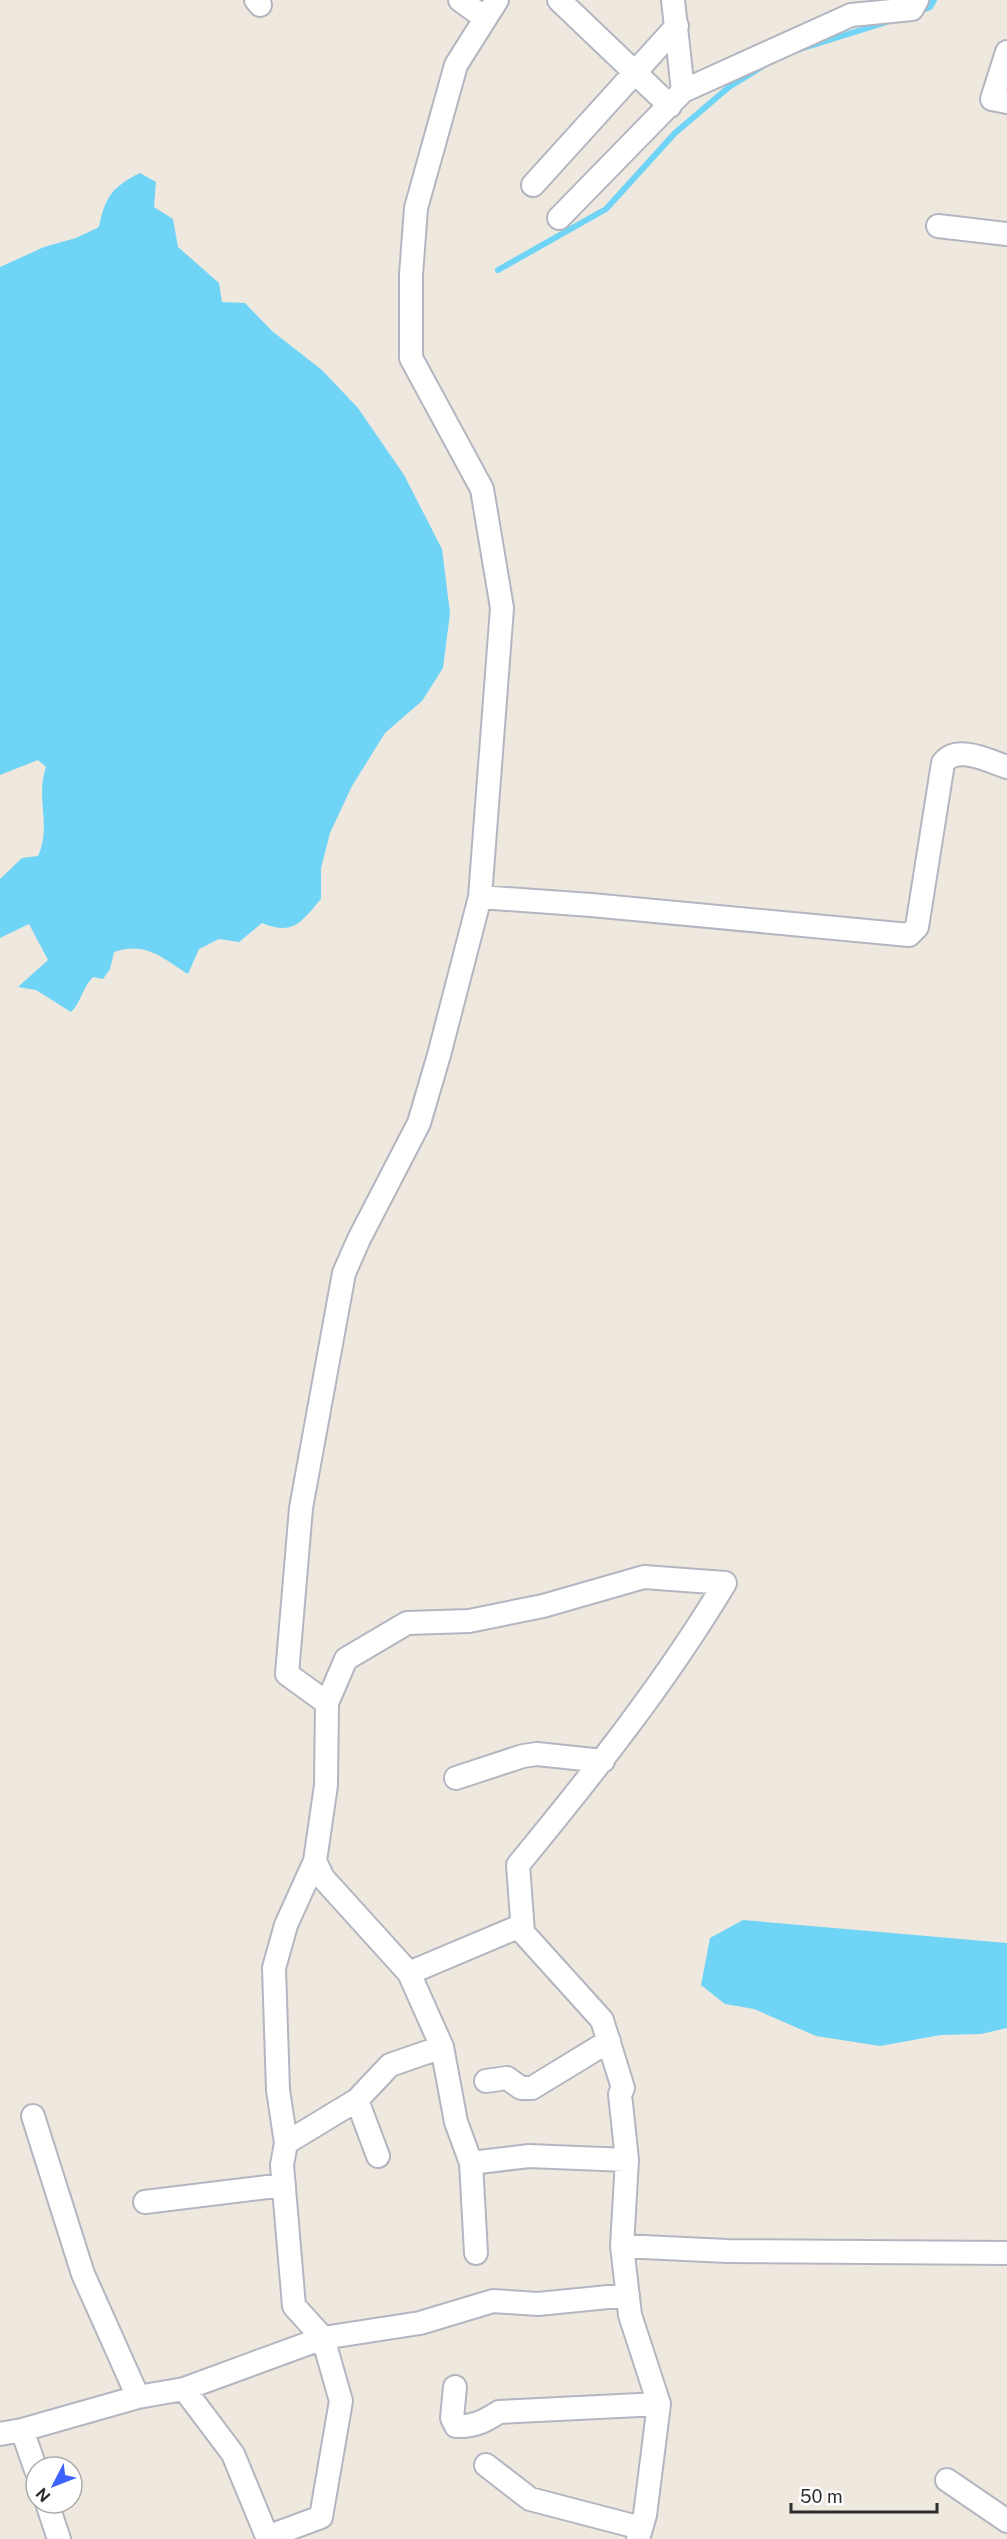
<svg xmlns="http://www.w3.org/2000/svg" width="1007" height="2539" viewBox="0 0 1007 2539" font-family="'Public Sans',sans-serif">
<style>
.water{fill:#6fd4f5}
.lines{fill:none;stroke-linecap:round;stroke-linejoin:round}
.stream{stroke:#6fd4f5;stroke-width:6}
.street-casing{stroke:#b3b6c1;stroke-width:26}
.street{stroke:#fff;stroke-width:22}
</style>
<rect width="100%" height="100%" fill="#efe8df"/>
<path class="water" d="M140 173 156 182 154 207 173 219 178 247 219 283 222 302 245 303 272 331 322 370 358 408 404 475 442 549 450 613 443 668 422 701 385 733 352 786 330 833 321 868V899C301 922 294 936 262 923L239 942 219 939 199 949 188 974C162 958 146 941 114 952L110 969 103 979 93 977C82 988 82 1001 71 1012L36 990 18 987 48 960 29 924 0 938V879L22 858 38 856C52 825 35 799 46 767L38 760 0 775V267L44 247 76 238 99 227C105 197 112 187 140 173Z
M743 1920 1007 1943V2028L981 2034 941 2035 880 2046 816 2036 754 2009 725 2004 701 1985 710 1938Z"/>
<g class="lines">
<path class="stream" d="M920 11 930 7 934 0
M800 49 890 21
M498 270 606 209 675 133 729 87 763 66"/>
<g class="street-casing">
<path id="street" d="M256 0 260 5
M460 0 485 18
M559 0 670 106
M673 0 683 91
M1007 52 992 99 1007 102
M533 185 677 26
M559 218 683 91 851 15 912 9 917 0
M938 226 1007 234
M480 897 591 905 909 935 917 927 943 763C957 744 989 761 1007 767
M327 1703 346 1659 407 1623 469 1621 543 1606 644 1577 725 1583C665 1683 592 1775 518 1865L523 1932
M456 1778 523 1756 537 1754 603 1761
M409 1973 518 1927 602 2020 623 2088 620 2094 627 2160 622 2246 727 2251 1007 2253
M486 2081 507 2078 521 2088H532L609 2041
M357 2100 378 2156
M33 2116 83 2274 138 2397
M286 2143 357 2100 390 2065 442 2047
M471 2163 529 2156 627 2160
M145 2202 284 2185
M622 2246 630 2315 659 2404 645 2515 638 2539
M476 2253 471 2163 456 2122 442 2047 409 1973 323 1878 315 1861 326 1785 327 1703 287 1674 301 1508 344 1273 359 1239 419 1123 439 1055 480 897 502 608 482 489 411 358V275L416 208 456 65 497 0
M455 2387 452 2418 456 2426C474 2427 485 2421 499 2412L659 2404
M184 2389 233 2454 268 2539
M22 2430 36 2470
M0 2434 22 2430 138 2397 184 2389 323 2338 420 2323 493 2301 538 2304 628 2295
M486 2465 530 2499 641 2528
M947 2480 1007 2521
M47 2503 59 2539
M267 2537 321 2517 341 2401 323 2338 294 2306 282 2165 286 2143 278 2090 274 1968 286 1925 315 1861"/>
</g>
<use href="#street" class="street"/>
</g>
<g transform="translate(54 2485) rotate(228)"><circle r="28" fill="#ffffff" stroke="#ababab" stroke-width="1.5"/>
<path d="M0-4.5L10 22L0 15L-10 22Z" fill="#3d64ff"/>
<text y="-9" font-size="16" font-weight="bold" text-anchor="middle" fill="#2d2d2d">N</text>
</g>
<path d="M791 2503v9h146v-9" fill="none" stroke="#2d2d2d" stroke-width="3"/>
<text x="800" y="2503" font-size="18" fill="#2d2d2d" stroke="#ffffff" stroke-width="4.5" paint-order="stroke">50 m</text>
</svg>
